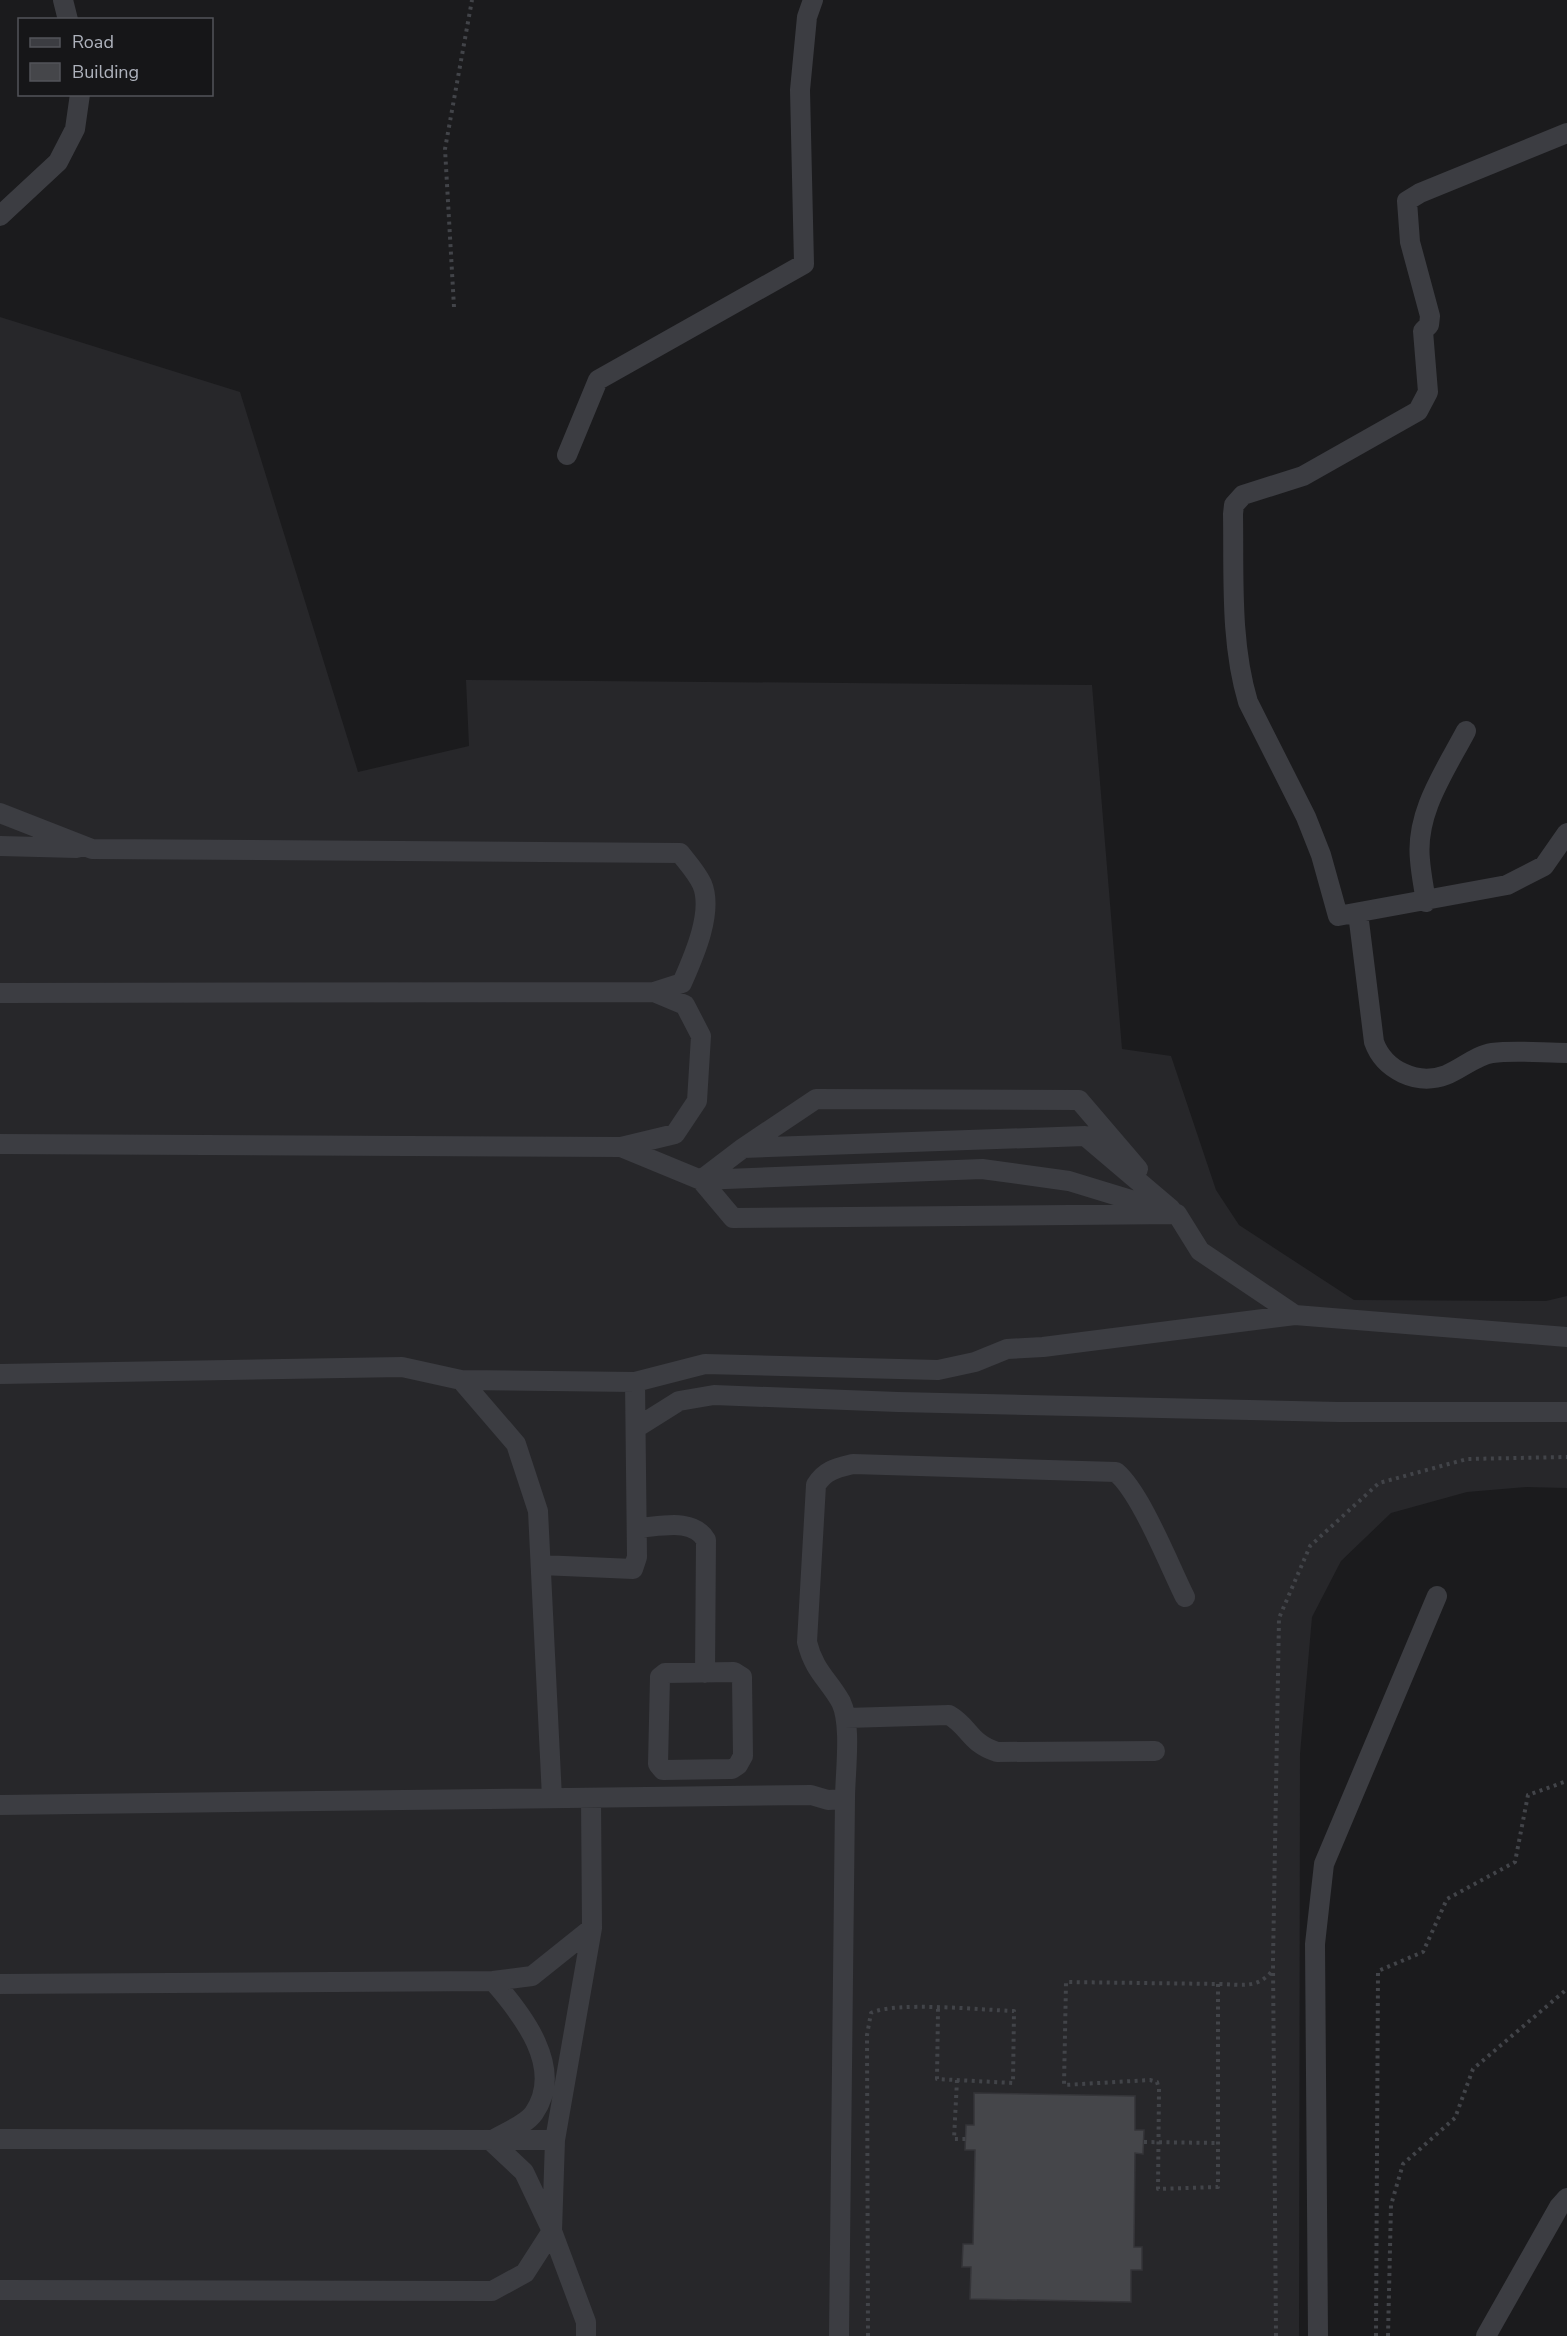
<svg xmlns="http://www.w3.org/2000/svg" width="1567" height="2336" viewBox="0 0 1567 2336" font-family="'Nunito Sans',sans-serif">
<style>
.built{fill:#27272a}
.building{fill:#45464a;stroke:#353539;stroke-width:1.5}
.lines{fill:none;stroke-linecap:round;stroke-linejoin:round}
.path{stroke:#424449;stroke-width:4;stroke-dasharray:3 4.5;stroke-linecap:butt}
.minor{stroke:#3c3d42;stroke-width:20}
</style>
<rect width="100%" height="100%" fill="#1b1b1d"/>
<path class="built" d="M0 317 240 392 358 772 469 746 466 680 1092 685 1122 1049 1171 1056 1216 1190 1239 1225 1354 1300 1546 1301 1567 1296V1488L1526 1487 1467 1492 1391 1513 1341 1561 1312 1617 1300 1754 1299 2336H0Z"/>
<path class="building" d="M974 2093 1135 2096V2130H1144L1143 2154 1135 2153 1134 2247H1142V2270H1131V2302L970 2299 971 2267H962L963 2244H973L975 2150H965L966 2125H974Z"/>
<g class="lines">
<path class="path" d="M454 307 445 149 472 0
M1218 1984V2187L1158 2189 1159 2089 1157 2082 1150 2080 1064 2085 1066 1982 1218 1984C1241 1984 1257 1990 1273 1970
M957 2080 954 2139H966
M1144 2142 1218 2143
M868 2336 867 2035 871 2013C895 2001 983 2010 1014 2011L1013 2083 937 2079 938 2009
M1276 2336 1273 1961 1279 1618 1310 1546 1379 1483 1467 1459 1567 1457
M1376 2336 1378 1971 1423 1952 1447 1899 1515 1862 1528 1795 1567 1781
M1388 2336 1391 2205 1403 2164 1455 2118 1473 2069 1567 1989"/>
<path class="minor" d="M63 0 68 20
M1567 133 1420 193 1407 201 1410 242 1430 316 1429 325 1423 331 1428 392 1418 411 1303 476 1243 495 1234 505 1233 514C1234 576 1230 642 1248 702L1306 817 1321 855 1338 916 1507 885 1544 866 1567 833
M0 216 58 162 75 129 80 94
M567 455 598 380 804 264 800 90 807 17 813 0
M0 813 92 849 680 853C687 862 697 873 702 884 714 912 693 958 682 983L654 992 0 993
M0 846 77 848
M1426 902C1424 888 1421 874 1420 860 1415 813 1445 771 1466 731
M1358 913 1374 1042C1384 1070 1417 1086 1446 1075 1461 1069 1477 1055 1492 1053 1516 1050 1543 1053 1567 1053
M0 1144 621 1147 701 1180 982 1169 1069 1181 1177 1214
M621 1147 675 1134 697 1101 701 1036 685 1005 654 992
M743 1148 816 1099 1079 1100 1138 1169
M701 1180 733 1218 1177 1214 1200 1251 1295 1315 1567 1337
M701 1180 743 1148 1085 1136 1171 1209
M0 1374 402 1367 461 1380 516 1444 538 1511 552 1798
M461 1380 635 1382 705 1364 938 1370 975 1362 1007 1349 1043 1347 1295 1315
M636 1428 679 1401 714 1395 898 1402 1339 1412H1567
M637 1528C659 1527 693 1517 706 1540L705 1673
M541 1565 633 1569 637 1557 635 1382
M734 1672 742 1677 743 1756 738 1765 732 1769 663 1770 658 1764 660 1677 665 1673Z
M846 1718 949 1715C970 1727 969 1743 997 1752L1155 1751
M845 1799C845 1773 852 1725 841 1702 828 1679 814 1671 807 1642L816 1485C825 1470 837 1468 853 1464L1116 1472C1141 1493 1169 1565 1185 1597
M0 1805 811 1795 828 1800 845 1799 839 2336
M0 1984 493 1981 532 1976 592 1928
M0 2139 555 2140
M0 2290 492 2291 525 2273 552 2231 524 2172 491 2141C503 2133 526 2125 534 2113 565 2068 522 2014 493 1981
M586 2336V2322L552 2231 555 2140 592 1928 591 1798
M1318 2336 1315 1944 1324 1864 1437 1596
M1486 2336 1559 2207 1567 2198"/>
</g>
<rect x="18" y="18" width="195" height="78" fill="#161618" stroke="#53545a" stroke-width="1.5"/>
<rect x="30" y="38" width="30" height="9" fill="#3c3d42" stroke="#53545a" stroke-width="1.5"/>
<text x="72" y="48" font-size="18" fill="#aeb2bc">Road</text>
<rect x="30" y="63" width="30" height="18" fill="#45464a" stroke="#53545a" stroke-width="1.5"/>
<text x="72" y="78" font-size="18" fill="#aeb2bc">Building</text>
</svg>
